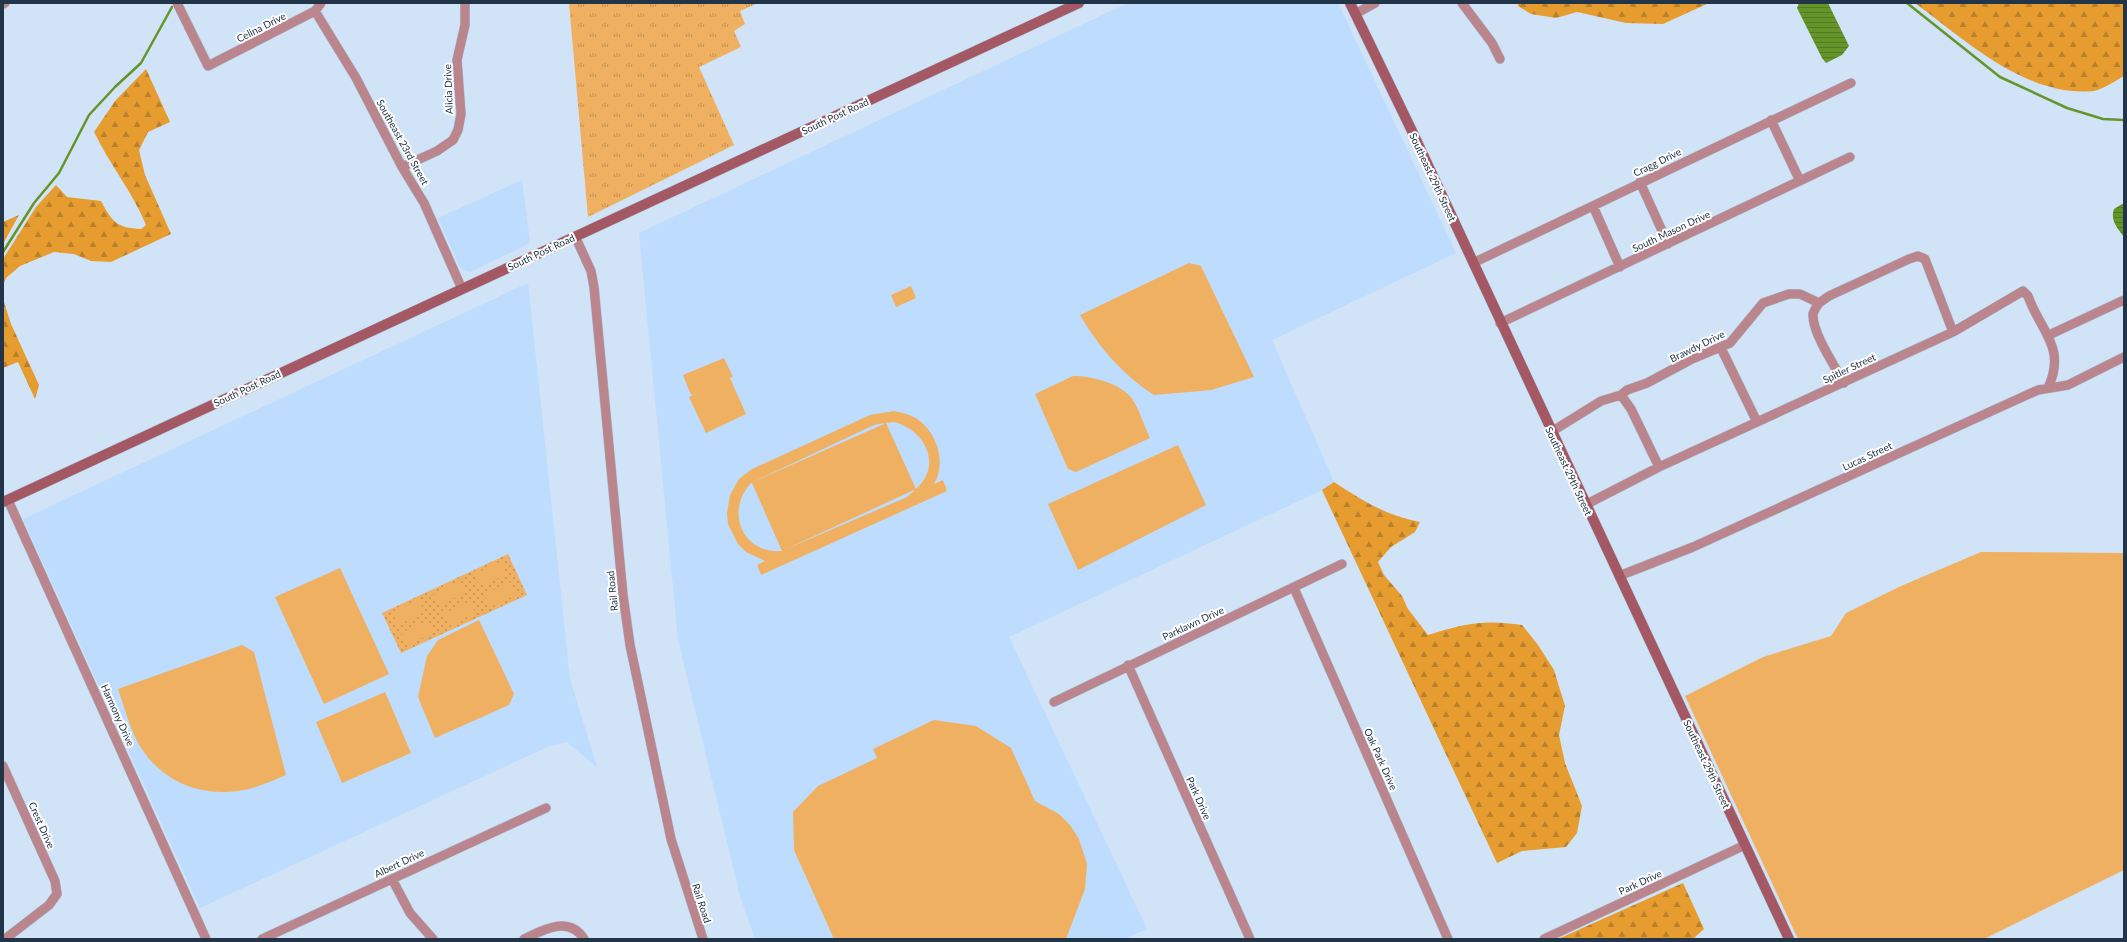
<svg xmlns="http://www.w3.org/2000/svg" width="2127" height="942" viewBox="0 0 2127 942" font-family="Lato,sans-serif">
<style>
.built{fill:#bddcfe}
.grass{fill:url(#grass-tufts)}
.forest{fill:url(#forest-firs)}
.park{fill:url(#park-dots)}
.pitch{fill:#f0b061;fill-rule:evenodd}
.water{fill:url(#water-rules)}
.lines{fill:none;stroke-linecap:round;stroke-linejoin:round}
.stream{stroke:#659529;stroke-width:2.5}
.minor-casing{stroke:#adc0d4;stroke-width:10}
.secondary-casing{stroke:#adc0d4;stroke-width:11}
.minor{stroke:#ba858c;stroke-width:9}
.secondary{stroke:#a35864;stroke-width:10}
.labels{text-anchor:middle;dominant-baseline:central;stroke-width:4;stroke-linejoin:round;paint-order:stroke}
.street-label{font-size:10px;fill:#223448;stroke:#fff}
</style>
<defs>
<pattern id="grass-tufts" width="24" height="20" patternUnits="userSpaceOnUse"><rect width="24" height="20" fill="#f0b061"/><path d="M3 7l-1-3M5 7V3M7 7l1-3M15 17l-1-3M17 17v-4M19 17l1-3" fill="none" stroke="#c29052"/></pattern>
<pattern id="forest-firs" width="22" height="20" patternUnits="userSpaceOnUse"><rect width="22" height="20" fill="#e79c30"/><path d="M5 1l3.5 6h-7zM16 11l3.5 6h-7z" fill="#bb802b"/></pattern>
<pattern id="park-dots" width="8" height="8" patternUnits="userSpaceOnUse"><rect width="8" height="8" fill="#f0b061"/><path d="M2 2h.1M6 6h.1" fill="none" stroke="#c29052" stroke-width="1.8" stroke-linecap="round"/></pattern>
<pattern id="water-rules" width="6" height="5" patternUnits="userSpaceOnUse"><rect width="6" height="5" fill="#659529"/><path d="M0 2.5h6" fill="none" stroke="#537a25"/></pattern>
</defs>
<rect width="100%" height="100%" fill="#d0e3f7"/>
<path class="built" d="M1128 3H1338L1456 253 1272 340 1334 482 1322 490 1009 637 1147 929 1125 939H755L740 896 678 639 639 233Z
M522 180 530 243 470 272 465 271 460 267 438 218Z
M528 283 570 679 597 767 567 742 547 747 200 908 23 519Z"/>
<path class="grass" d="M569 3H758L740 11 745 24 734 31 741 47 699 67 734 145 588 217Z"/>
<path class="forest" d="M1518 3H1709L1663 24 1626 23 1577 12 1556 18 1531 14 1518 6Z
M1915 3H2124V76C2115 81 2103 89 2094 91 2027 98 1965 40 1915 3Z
M146 69 170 122 148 132 139 150 145 175 171 234 111 262 91 261 74 254 54 252 20 266 6 278 3 285V259L36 207 56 185 67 197 101 201C112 222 117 228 141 229L146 225C132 191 110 165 94 132L115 101Z
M19 215 3 244V222Z
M3 299 11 324 39 385 35 399 18 362 3 368Z
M1334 482C1361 500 1387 516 1420 522L1415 532 1391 547 1378 562 1384 575 1402 596 1408 609 1428 635C1463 624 1484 619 1522 625L1538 645 1554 670 1565 706 1559 735 1565 763 1582 806 1577 833 1566 847 1522 851 1497 863 1322 490Z
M1683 883 1704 929 1693 939H1558Z"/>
<path class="park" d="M508 554 527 595 401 653 382 613Z"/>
<path class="pitch" d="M1189 263 1201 266 1254 377 1211 390 1154 395C1123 375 1099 348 1080 315Z
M911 286 916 298 896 307 891 295Z
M724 358 733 377 730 378 746 414 706 433 689 397 697 393 691 395 683 375Z
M1073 376C1090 376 1122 383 1132 399 1140 410 1144 426 1150 438L1076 472 1068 469 1035 394Z
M894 411C903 413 913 415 920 421 938 436 946 463 934 484L943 480 947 491 761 575 757 565 765 561 746 552 738 544 728 524 727 513 730 495 739 479 752 469 870 415ZM894 422C925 430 943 465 916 489L886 423ZM884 423V424L753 482 874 425ZM751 483H752L782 551C742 554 725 511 751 483ZM914 491 907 497 784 550 914 490Z
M1178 445 1206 505 1078 570 1048 504Z
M1981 552 2124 553V870L1984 939H1798L1685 696 1763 657 1831 636 1846 613 1901 586Z
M501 561 507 574 480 586 474 574Z
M340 568 389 674 324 704 275 597Z
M460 580 466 593 439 605 433 593Z
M511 582 517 595 490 607 484 595Z
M419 600 425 612 398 625 392 612Z
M470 601 475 613 449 626 443 614Z
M428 620 434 633 407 645 401 633Z
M479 620 514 694 509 705 435 738 418 697 427 656 438 640Z
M242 645 254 652 286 775C274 780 261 786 249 789 203 799 160 783 137 741 129 725 124 706 118 689Z
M385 692 411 753 342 783 316 722Z
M934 720 976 726 1011 748 1035 801 1059 814 1070 825 1079 839 1087 864 1085 889 1066 939H834L794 850 793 812 818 786 877 758 873 749Z"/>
<path class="water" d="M1799 3H1828L1849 46 1842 55 1826 63 1822 58 1797 8Z
M2122 204H2124V237C2117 228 2110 220 2114 209Z"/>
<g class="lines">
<path class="stream" d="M1907 3 2000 77 2067 108 2103 119 2124 120
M3 252 34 203 59 173 89 115 115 87 141 63 172 7"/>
<g class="minor-casing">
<path id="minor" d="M177 3 208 66 315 11 321 3
M1462 3 1492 43 1500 59
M3 4 5 3
M315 11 356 78 402 167 424 203 462 289
M1355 14 1375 3
M1771 120 1800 181
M402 167 437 151 453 140 458 130 461 114 457 60 465 25V3
M1640 182 1668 244
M1593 206 1620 267
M575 236 591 271 594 287 623 595 630 645 671 839 703 939
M1473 263 1851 83
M1819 303C1817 306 1814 310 1813 314 1812 333 1835 366 1844 383
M1500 323 1850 157
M2049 335 2124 300
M1721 348 1757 422
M1621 395 1631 409 1659 467
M1551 432 1601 401 1621 395 1627 390 1647 383 1692 359 1730 343 1763 303 1789 294H1800L1819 303 1829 296 1909 259 1918 256 1925 259 1953 332
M8 500 206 939
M1585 505 1659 467 1953 332 2023 291 2028 296C2040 331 2067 347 2048 388
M1619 576 1693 547 2018 399 2038 390 2068 385 2124 357
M1294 588 1448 939
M1128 665 1250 939
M1054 702 1342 564
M3 766 55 881 57 894 49 905 5 939
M392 879 410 913 433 939
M262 939 546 808
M524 939C543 930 569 915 584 939
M1544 939 1745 845"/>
</g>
<g class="secondary-casing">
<path id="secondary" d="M1350 3 1411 129 1789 939
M3 502 1079 3"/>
</g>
<use href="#minor" class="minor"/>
<use href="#secondary" class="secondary"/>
</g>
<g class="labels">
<g class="street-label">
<text transform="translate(261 27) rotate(-27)">Celina Drive</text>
<text transform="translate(448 89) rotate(-92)">Alicia Drive</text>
<text transform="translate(835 116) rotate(-25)">South Post Road</text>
<text transform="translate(403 142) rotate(61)">Southeast 23rd Street</text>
<text transform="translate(1657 162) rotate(-26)">Cragg Drive</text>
<text transform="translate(1433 177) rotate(65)">Southeast 29th Street</text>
<text transform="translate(1671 231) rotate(-25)">South Mason Drive</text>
<text transform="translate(541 252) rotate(-25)">South Post Road</text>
<text transform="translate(1697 346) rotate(-26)">Brawdy Drive</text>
<text transform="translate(1849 368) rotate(-25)">Spitler Street</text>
<text transform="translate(247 388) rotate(-25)">South Post Road</text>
<text transform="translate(1867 456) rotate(-25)">Lucas Street</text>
<text transform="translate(1569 471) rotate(65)">Southeast 29th Street</text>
<text transform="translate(612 591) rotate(-96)">Rail Road</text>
<text transform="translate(1193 623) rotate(-25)">Parklawn Drive</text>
<text transform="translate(118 715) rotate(66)">Harmony Drive</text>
<text transform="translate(1381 759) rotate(66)">Oak Park Drive</text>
<text transform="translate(1707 764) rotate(65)">Southeast 29th Street</text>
<text transform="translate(1199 798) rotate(66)">Park Drive</text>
<text transform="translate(42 825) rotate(66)">Crest Drive</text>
<text transform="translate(399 863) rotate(-25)">Albert Drive</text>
<text transform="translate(1640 882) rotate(-25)">Park Drive</text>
<text transform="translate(702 903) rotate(72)">Rail Road</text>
</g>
</g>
<rect width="2127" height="942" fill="none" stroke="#223448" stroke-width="8"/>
</svg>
